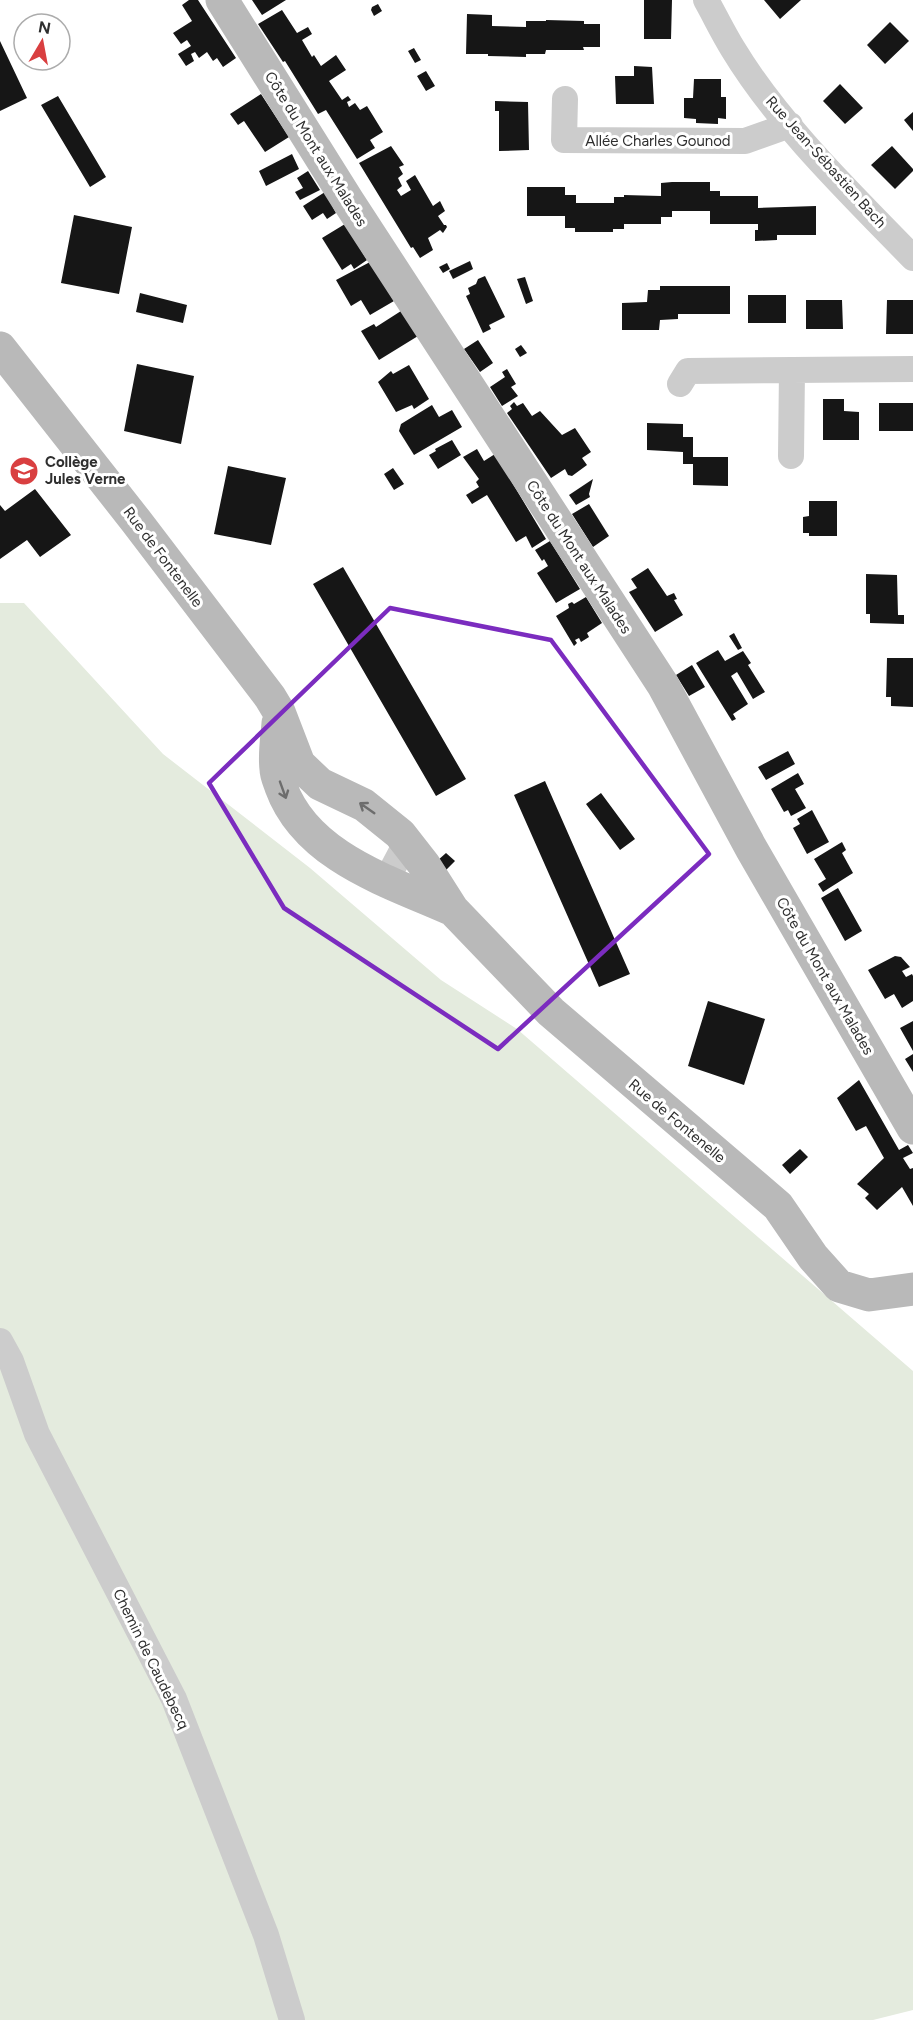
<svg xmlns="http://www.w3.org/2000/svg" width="913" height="2020" viewBox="0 0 913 2020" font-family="Figtree,sans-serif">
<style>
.green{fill:#e4ebde}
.building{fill:#161616}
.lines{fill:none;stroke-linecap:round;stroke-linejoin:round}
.street{stroke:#ccc;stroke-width:26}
.secondary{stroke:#b9b9b9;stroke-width:33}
.oneway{stroke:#6d6d6d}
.marked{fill:none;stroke:#7b2cbf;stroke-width:4.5;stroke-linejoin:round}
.labels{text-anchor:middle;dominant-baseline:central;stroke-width:6;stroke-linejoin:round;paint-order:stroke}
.street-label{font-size:15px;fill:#2f2f2f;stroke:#fff}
.poi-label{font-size:15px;font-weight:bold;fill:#2f2f2f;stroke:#fff;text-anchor:start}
</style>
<rect width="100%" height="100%" fill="#fff"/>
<path class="green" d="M0 603H24L163 754 310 868 441 980 517 1029 913 1371V2010L873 2020H0Z"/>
<path class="building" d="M189 0H198L236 58 223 67 217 58 213 61 207 52 199 58 195 52 191 54 194 61 186 66 178 54 191 46 187 40 181 44 173 33 192 21 182 5Z
M252 0H286L262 15Z
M644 0H672L671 39H644Z
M764 0H801L780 19Z
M378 4 382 11 374 16 371 10 372 7Z
M282 10 297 33 308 27 312 34 302 40 312 57 314 55 321 66 336 55 346 70 329 81 342 100 348 96 351 100 347 102 349 107 355 103 360 110 367 106 383 132 370 140 375 148 357 159 326 110 318 114 285 61 283 62 258 24Z
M467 14 492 15V26L526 27V21H546V20L584 21V24H600V47H583L584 50H546L545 54H526V57L488 56V54H466Z
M890 22 909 41 885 64 867 45Z
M0 41 27 98 0 111Z
M414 48 421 60 415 63 408 51Z
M634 66 652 67 654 104H616L615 76H634Z
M426 71 435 86 426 91 417 76Z
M694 79H721V97H726V119L718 118V124L696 123V119L684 118V98H693Z
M840 84 863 108 845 124 823 101Z
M261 94 289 137 265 152 244 121 238 125 230 114Z
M58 96 106 177 90 187 41 105Z
M495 101 528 102 529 150 499 151V111H495Z
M913 112V131L904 120Z
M391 146 404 165 399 167 403 174 398 178 402 186 397 190 401 196 411 190 406 181 415 175 433 206 440 201 445 211 438 216 444 225H446L447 227 443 233 440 230 428 238 433 250 420 258 413 247 411 248 359 163Z
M892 146 913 169V171L895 189 871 165Z
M292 154 299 169 266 186 259 171Z
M308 171 320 190 300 200 295 192 303 188 297 178Z
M672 182H710V191H720V196H758V208L816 206V235H777V240L755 241V230H758V224H710V211H672V217H661V224H624V229H613V232H575V228H565V216H527V187H565V195H576V203H614V197H624V195L661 196V183Z
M325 192 336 213 327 219 323 213 312 220 303 206Z
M74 215 132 227 119 294 61 283Z
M345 224 367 260 354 269 351 264 342 270 322 238Z
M470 261 473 269 453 279 449 271Z
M370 262 394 301 370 315 361 300 351 306 336 280Z
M447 263 450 269 443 273 439 267Z
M485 276 505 317 489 325 491 329 483 333 466 296 470 294 468 288 476 284 478 279Z
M525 277 533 301 526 304 517 279Z
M660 286H730V314H678V319L660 320 659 330H622V303L647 302 648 290H660Z
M140 293 187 305 183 323 136 312Z
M748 295H786V323H748Z
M806 300H842L843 329H806Z
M887 300H913V334H886Z
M401 311 418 336 379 360 361 331 374 324 376 327Z
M478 340 493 363 480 372 464 349Z
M521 345 527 353 520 357 515 349Z
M137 364 194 376 181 444 124 431Z
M409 365 429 399 414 409 412 405 396 412 378 382 391 371 393 374Z
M507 369 516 384 511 387 518 396 502 406 490 387 505 377 502 372Z
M823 399H844V411L859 412V440H823Z
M514 402 517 406 523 403 532 416 540 411 562 435 575 428 591 452 582 458 587 465 572 476 568 475 565 469 551 478 507 413 512 409 510 406Z
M879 403H913V431H879Z
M432 405 439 417 452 410 462 427 414 455 399 431 401 424Z
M647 423 683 424V437H693V457H728V486L693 485V464H683V452L647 450Z
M452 440 461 455 438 469 429 455 436 451 435 449Z
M477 449 484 461 495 454 546 539 532 548 526 536 516 542 487 495 472 504 466 495 479 487 476 482 479 479 463 457Z
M228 466 286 478 271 545 214 534Z
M393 468 404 484 394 490 384 474Z
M593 479 589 494 590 497 576 505 569 495Z
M35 489 71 535 40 557 27 540 0 559V505L5 511Z
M809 501H837V536H809V533H803V517L809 516Z
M589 504 609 536 593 547 572 514Z
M550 541 580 589 556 603 537 573 548 566 544 559 542 561 535 550Z
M343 567 466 779 436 796 313 584Z
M648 568 667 596 674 593 677 599 674 600 683 615 655 632 629 592 637 588 631 579Z
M866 574 897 575 898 615H904V624L870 623V614H866Z
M586 597 602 623 587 633 589 637 581 642 579 638 575 640 577 643 574 646 556 616 569 608 568 604 572 602 574 604Z
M734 633 742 648 738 650 729 636Z
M718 650 725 661 743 651 751 663 748 665 765 692 753 699 737 672 731 676 748 704 733 714 736 719 732 721 696 663Z
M887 658H913V707L891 706V697H886Z
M692 665 705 687 689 696 676 675Z
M788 751 795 764 766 780 758 767Z
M798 773 804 784 795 789 806 808 791 816 788 810 784 812 771 789Z
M545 781 630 974 599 987 514 795Z
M601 793 635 839 620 850 586 804Z
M812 810 829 842 807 854 793 828 800 824 797 819Z
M842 842 846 850 842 853 853 873 823 892 818 884 826 879 814 859Z
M446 853 455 861 446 870 437 861Z
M838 888 862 931 845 941 821 898Z
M895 956 901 957 910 967 902 971 906 977 912 974 913 976V1001L902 1008 894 994 885 999 868 970Z
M708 1001 765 1019 744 1085 688 1066Z
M913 1021V1051L900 1028Z
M913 1054V1072L905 1059Z
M859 1080 899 1150 908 1145 913 1153 903 1158 910 1169 913 1168V1206L902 1187 877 1210 865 1198 869 1194 857 1184 884 1158 866 1126 856 1131 837 1098Z
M800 1149 808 1157 790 1174 782 1165Z"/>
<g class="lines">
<path class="street" d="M706 0C715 16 723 33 733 49 779 125 851 194 913 258
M565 99 564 140 745 141 790 125
M680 384 688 371 913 369
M791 456 792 370
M386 881 406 843
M0 1341 11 1361 37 1434 174 1699 266 1935 292 2020"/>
<path class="secondary" d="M222 0 348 201 663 685 751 848 913 1128
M0 348 136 521 270 697 279 712 299 764 320 784 364 805 400 834 425 866 453 910 551 1012 778 1206 813 1257 839 1286 869 1295 913 1289
M278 723C277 738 274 754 276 769 276 775 279 781 281 787 307 858 391 882 453 910"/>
</g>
<defs><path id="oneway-shaft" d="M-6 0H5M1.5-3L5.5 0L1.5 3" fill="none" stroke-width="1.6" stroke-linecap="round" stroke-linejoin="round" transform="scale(1.5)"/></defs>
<g class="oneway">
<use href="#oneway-shaft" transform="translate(283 790) rotate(70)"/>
<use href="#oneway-shaft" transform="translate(367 808) rotate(-145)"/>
</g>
<path class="marked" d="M390 608 551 640 709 854 498 1049 284 908 209 783Z"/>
<defs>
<g id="school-disc" transform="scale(1.5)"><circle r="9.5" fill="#d93f40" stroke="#fff"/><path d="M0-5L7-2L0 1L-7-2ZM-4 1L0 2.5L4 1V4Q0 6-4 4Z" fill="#fff"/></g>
</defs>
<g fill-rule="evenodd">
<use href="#school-disc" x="24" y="471"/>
</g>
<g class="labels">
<g class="street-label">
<text x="658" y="141">Allée Charles Gounod</text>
<text transform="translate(316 149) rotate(58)">Côte du Mont aux Malades</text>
<text transform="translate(826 162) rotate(48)">Rue Jean-Sébastien Bach</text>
<text transform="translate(163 557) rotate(53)">Rue de Fontenelle</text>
<text transform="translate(579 557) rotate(57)">Côte du Mont aux Malades</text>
<text transform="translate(825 976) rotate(60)">Côte du Mont aux Malades</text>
<text transform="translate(677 1121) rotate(40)">Rue de Fontenelle</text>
<text transform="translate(151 1659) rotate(64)">Chemin de Caudebecq</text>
</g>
<g class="poi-label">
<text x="45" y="462">Collège<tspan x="45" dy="17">Jules Verne</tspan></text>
</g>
</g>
<g transform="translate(42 42) rotate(10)"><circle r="28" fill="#ffffff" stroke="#acacac" stroke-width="1.5"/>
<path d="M0-4.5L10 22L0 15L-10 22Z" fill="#d93f40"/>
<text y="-9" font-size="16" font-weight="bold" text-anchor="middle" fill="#2f2f2f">N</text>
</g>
</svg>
